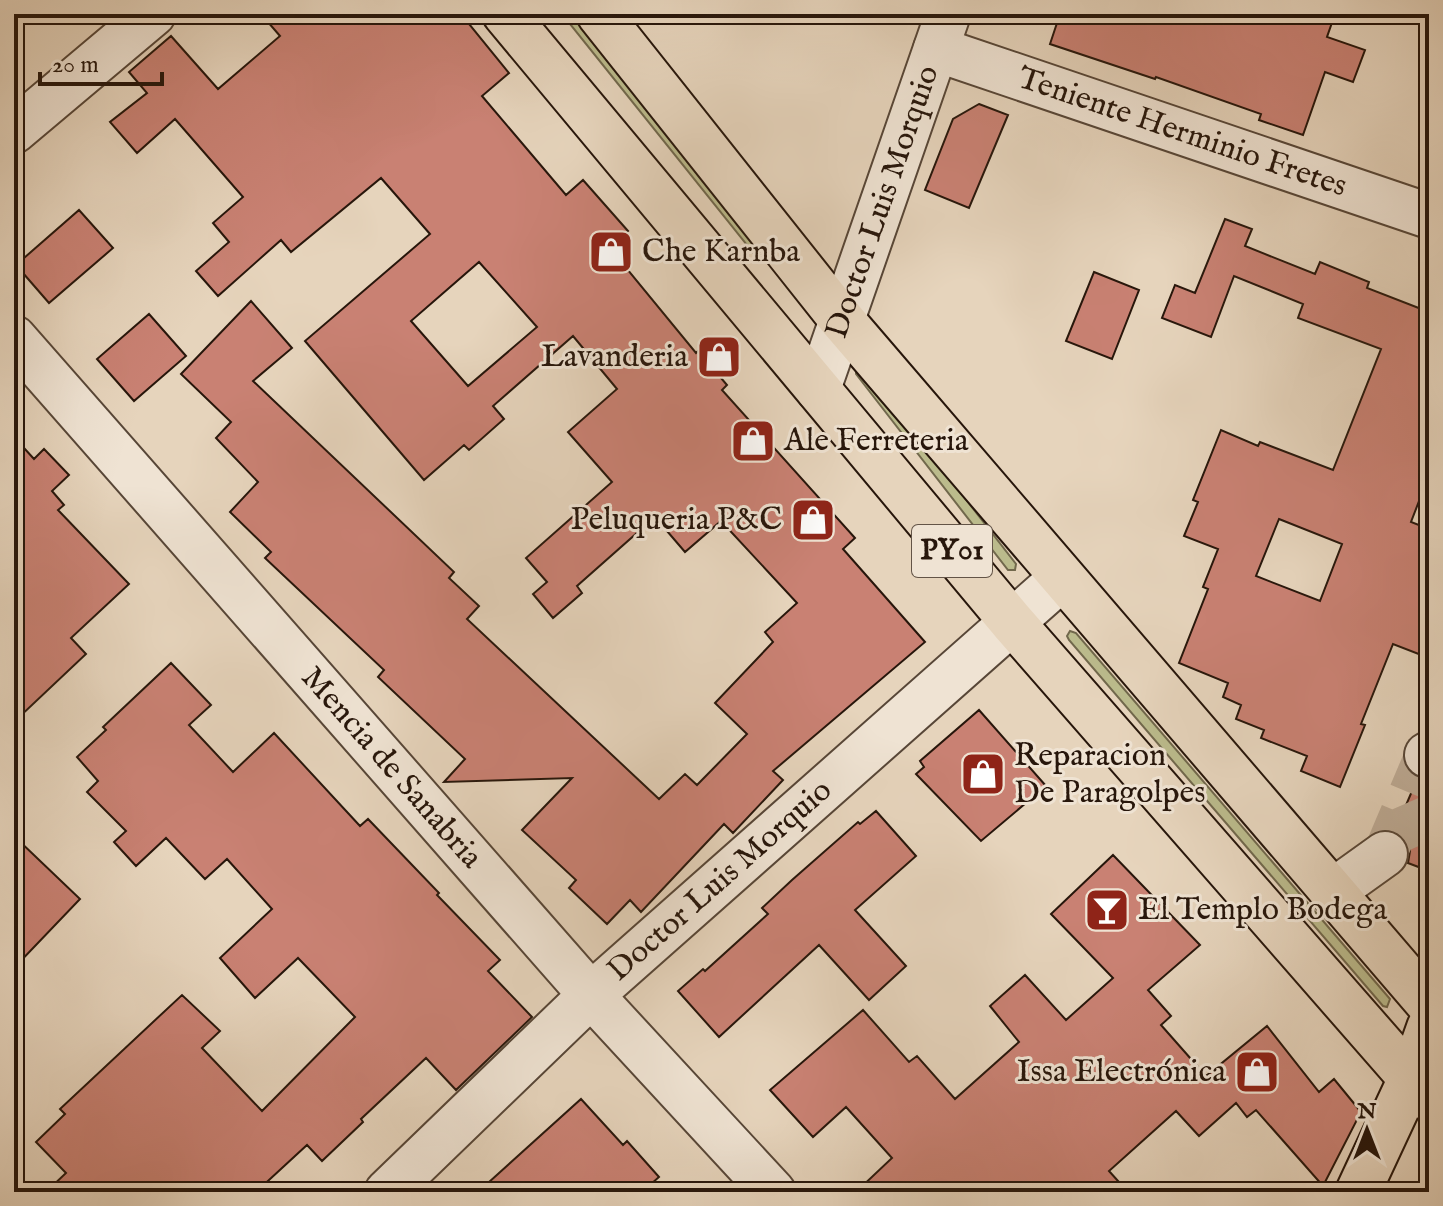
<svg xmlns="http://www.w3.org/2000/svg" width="1443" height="1206" viewBox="0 0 1443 1206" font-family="'IM FELL English',serif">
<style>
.green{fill:#bbbb8c;stroke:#71684c;stroke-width:2}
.building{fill:#c98173;stroke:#27160b;stroke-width:2;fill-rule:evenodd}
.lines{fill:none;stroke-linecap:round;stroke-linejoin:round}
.minor-tunnel{stroke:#c0ae99;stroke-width:44;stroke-dasharray:44 22;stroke-linecap:butt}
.minor-casing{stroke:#574637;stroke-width:48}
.major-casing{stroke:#27160b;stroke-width:48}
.highway-casing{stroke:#27160b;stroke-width:48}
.minor{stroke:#efe3d3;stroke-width:44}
.major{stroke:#e6d4bc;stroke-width:44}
.highway{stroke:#e6d4bc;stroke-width:44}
.labels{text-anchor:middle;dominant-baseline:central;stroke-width:6;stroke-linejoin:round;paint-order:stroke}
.shield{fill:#efe3d3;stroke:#635447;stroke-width:2}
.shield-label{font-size:30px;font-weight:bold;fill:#27160b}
.street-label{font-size:32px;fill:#27160b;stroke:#efe3d3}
.poi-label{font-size:32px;fill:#27160b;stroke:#efe3d3;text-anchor:start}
</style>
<rect width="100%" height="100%" fill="#e6d4bc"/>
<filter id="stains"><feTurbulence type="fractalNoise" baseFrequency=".0025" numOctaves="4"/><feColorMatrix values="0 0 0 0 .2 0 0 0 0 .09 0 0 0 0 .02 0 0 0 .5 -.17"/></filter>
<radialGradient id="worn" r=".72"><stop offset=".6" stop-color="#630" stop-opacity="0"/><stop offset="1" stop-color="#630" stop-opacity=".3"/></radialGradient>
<path class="green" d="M562 14H577L768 253V260H759Z
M856 368H864L1016 564 1015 570H1008L856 374Z
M1070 631 1076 633 1390 999 1387 1007 1383 1006 1069 640 1067 636Z"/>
<path class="building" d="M261 14H461L509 73 482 96 566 195 583 180 628 231 609 247 696 353 698 351 727 385 722 390 855 538 843 549 925 642 773 771 783 780 733 833 724 824 641 912 630 900 607 924 569 888 576 880 522 830 572 778 444 782 465 759 378 677 384 670 265 558 271 552 230 512 258 482 216 438 231 422 181 374 251 301 292 348 253 381 454 572 449 578 479 606 467 619 659 799 685 774 697 785 747 734 715 703 773 642 765 632 797 603 721 521 685 552 655 517 577 586 582 593 553 618 533 594 547 582 526 558 612 482 568 432 617 389 573 336 493 406 504 419 469 450 464 445 424 480 305 341 430 234 381 178 291 252 281 240 218 296 196 271 229 242 213 223 243 197 175 119 137 153 110 122 147 93 129 72 171 36 218 89 280 36ZM479 262 537 327 468 386 411 321Z
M1060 14H1335L1327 37 1365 50 1353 82 1325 72 1303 135 1259 120 1261 114 1156 77 1155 79 1050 44Z
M979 104 1008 115 969 208 925 190 953 119Z
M79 210 113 248 49 303 16 265Z
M1225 219 1252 229 1245 246 1315 274 1320 262 1369 282 1367 288 1429 312V475L1411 522 1429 529V658L1393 644 1361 724 1365 725 1340 787 1301 771 1307 756 1261 738 1264 730 1236 719 1241 705 1223 697 1228 683 1179 663 1208 589 1203 587 1218 549 1184 536 1198 502 1193 500 1221 430 1258 446 1260 442 1333 470 1381 349 1298 318 1303 304 1234 276 1211 337 1162 318 1175 285 1195 293ZM1279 519 1342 544 1320 601 1256 576Z
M1094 272 1139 290 1112 359 1066 341Z
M149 314 186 356 134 401 97 359Z
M14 437 34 459 44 449 69 475 52 491 64 505 58 510 129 584 71 638 86 654 14 722Z
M171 663 211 705 189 725 233 772 274 733 360 826 368 819 439 893 437 895 500 960 488 971 532 1017 456 1090 426 1058 361 1119 363 1122 322 1161 307 1145 256 1192H46L66 1173 36 1142 65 1114 60 1109 182 995 220 1031 202 1048 262 1111 355 1017 298 958 255 998 220 958 272 909 227 859 205 879 166 838 136 866 114 842 126 831 87 792 98 781 77 757 106 730 103 727Z
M979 710 1046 786 981 841 916 774 924 767 920 761Z
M1418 777 1429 779V871L1408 863 1410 851 1406 840 1395 831Z
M876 811 916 856 855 910 906 966 869 1000 819 945 719 1037 678 991 703 969 705 971 768 914 762 908 792 880 858 822 860 824Z
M14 836 80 899 14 968Z
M1113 855 1200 945 1148 990 1171 1016 1161 1025 1206 1076 1267 1026 1319 1092 1334 1079 1361 1112 1323 1186 1256 1110 1247 1117 1236 1103 1199 1136 1176 1111 1109 1171 1128 1192H856L892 1158 846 1107 813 1137 770 1090 863 1010 909 1062 917 1056 955 1099 1019 1042 990 1006 1025 975 1066 1020 1113 978 1051 914Z
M581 1099 623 1145 627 1141 659 1177 642 1192H478Z"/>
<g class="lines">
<path class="minor-tunnel" d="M1407 803 1429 853
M1385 854 1427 755"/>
<g class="minor-casing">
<g id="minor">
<path id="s1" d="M936 49 1429 216"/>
<path d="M14 131 153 14"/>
<path id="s2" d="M14 338 591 995 773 1192"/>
<path id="s3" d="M818 389 948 14"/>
<path d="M1427 755 1429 754"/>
<path d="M1332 892 1385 854"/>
<path id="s4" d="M387 1192 591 995 1062 578"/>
</g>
</g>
<g class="major-casing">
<path id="major" d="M1358 1192 1412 1076 1429 1028"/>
</g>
<g class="highway-casing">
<path id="highway" d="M505 14 1012 622 1429 1099
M599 14 842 320 1429 1004"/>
</g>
<use href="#minor" class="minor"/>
<use href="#major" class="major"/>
<use href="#highway" class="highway"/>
</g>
<defs>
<g id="shop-square" transform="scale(2.3)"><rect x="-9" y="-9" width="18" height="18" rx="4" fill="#8f2418" stroke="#efe3d3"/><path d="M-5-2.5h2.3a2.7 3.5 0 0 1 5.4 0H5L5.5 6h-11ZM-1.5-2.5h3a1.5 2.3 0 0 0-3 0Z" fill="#fff"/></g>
<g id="bar-square" transform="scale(2.3)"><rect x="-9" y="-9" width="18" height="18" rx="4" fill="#8f2418" stroke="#efe3d3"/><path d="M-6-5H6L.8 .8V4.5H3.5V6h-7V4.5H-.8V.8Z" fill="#fff"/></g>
</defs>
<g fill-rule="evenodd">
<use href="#shop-square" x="611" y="252"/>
<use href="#shop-square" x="719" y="357"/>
<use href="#shop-square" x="753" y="441"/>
<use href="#shop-square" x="813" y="520"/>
<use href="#shop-square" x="983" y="774"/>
<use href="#bar-square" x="1107" y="910"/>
<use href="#shop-square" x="1257" y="1072"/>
</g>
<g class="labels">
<rect class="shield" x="912" y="525" width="80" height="52" rx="6"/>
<g class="shield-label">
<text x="952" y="551">PY01</text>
</g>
<g class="street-label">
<text stroke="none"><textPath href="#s1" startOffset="260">Teniente Herminio Fretes</textPath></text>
<text stroke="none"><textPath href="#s3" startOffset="198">Doctor Luis Morquio</textPath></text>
<text stroke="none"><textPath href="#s2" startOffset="572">Mencia de Sanabria</textPath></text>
<text stroke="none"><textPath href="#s4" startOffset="456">Doctor Luis Morquio</textPath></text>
</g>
<g class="poi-label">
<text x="642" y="252">Che Karnba</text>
<text x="688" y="357" text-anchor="end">Lavanderia</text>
<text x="784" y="441">Ale Ferreteria</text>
<text x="782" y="520" text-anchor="end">Peluqueria P&amp;C</text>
<text x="1014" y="756">Reparacion<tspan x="1014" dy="37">De Paragolpes</tspan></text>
<text x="1138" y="910">El Templo Bodega</text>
<text x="1226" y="1072" text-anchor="end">Issa Electrónica</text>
</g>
</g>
<rect width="1443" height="1206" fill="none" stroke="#e6d4bc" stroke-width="48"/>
<rect x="16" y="16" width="1411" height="1174" fill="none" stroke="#27160b" stroke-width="4"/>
<rect x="24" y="24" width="1395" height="1158" fill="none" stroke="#27160b" stroke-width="2"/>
<g transform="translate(1367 1130)" stroke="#efe3d3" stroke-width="6" paint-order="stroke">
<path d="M0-6L14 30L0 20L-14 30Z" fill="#27160b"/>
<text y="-12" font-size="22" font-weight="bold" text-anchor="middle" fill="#27160b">N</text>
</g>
<path d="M40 72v12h122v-12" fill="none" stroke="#27160b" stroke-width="4"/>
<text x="52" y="72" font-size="24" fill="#27160b" stroke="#efe3d3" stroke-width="6" paint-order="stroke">20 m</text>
<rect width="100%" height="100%" filter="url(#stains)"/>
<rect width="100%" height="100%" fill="url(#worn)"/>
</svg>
